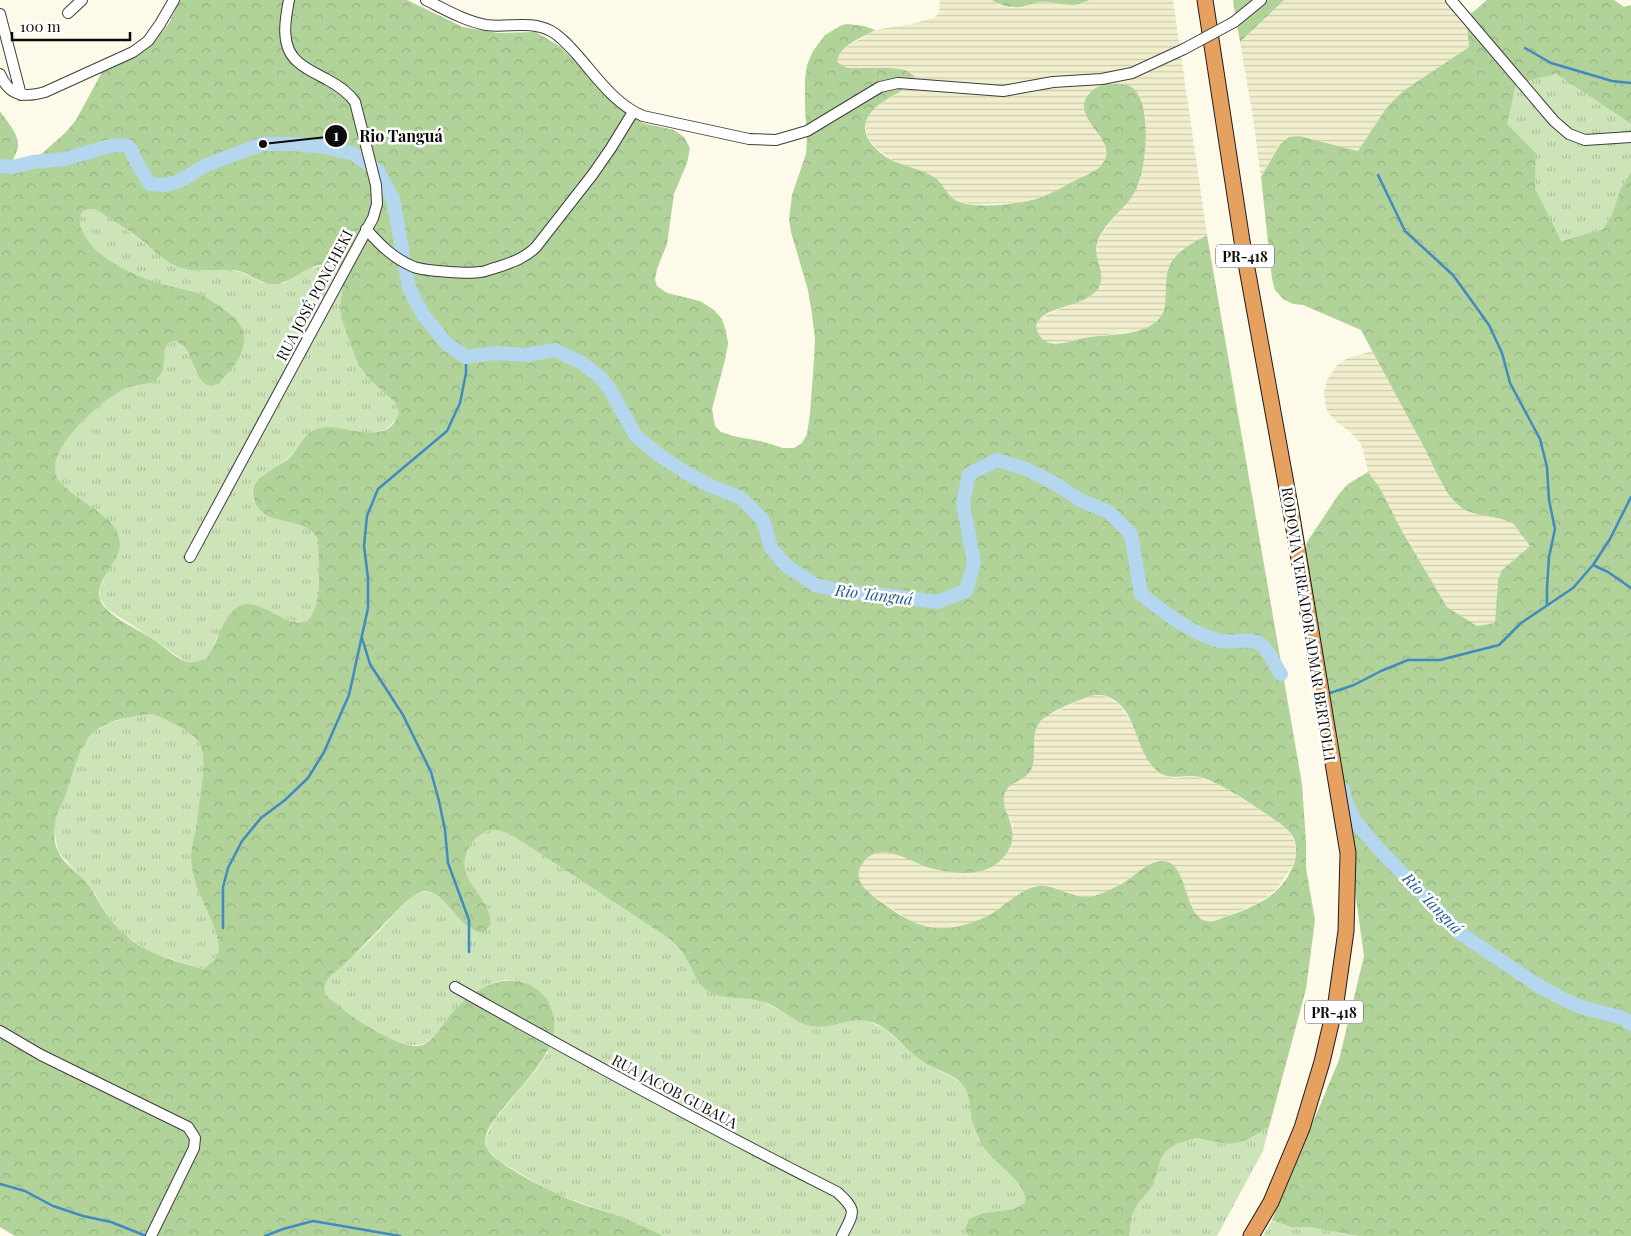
<svg xmlns="http://www.w3.org/2000/svg" width="1631" height="1236" viewBox="0 0 1631 1236" font-family="'Playfair Display',serif">
<style>
.farmland{fill:url(#farmland-rules)}
.grass{fill:url(#grass-tufts)}
.forest{fill:url(#forest-crowns);fill-rule:evenodd}
.lines{fill:none;stroke-linecap:round;stroke-linejoin:round}
.stream{stroke:#428abf;stroke-width:2.5}
.river{stroke:#b4d7ef;stroke-width:14}
.minor-casing{stroke:#3e3e3e;stroke-width:12}
.highway-casing{stroke:#1c1c1c;stroke-width:17}
.minor{stroke:#fff;stroke-width:10}
.highway{stroke:#e6a05f;stroke-width:15}
.minor-bridge-casing{stroke:#3e3e3e;stroke-width:12;stroke-linecap:butt}
.minor-bridge{stroke:#fff;stroke-width:10}
.labels{text-anchor:middle;dominant-baseline:central;stroke-width:5;stroke-linejoin:round;paint-order:stroke}
.shield{fill:#fff;stroke:#545454;stroke-width:1}
.shield-label{font-size:14px;font-weight:bold;fill:#0b0b0b}
.street-label{font-size:15px;fill:#0b0b0b;stroke:#fff}
.water-label{font-size:16px;font-style:italic;fill:#215c8f;stroke:#fff}
.leader{fill:none;stroke:#0b0b0b;stroke-width:2}
.callout-dot{fill:#0b0b0b;stroke:#fff;stroke-width:2}
.mark-label{font-size:15px;text-anchor:middle;font-weight:bold;fill:#fff}
.callout-label{font-size:16px;text-anchor:middle;font-weight:bold;fill:#0b0b0b;stroke:#fff;stroke-width:5;stroke-linejoin:round;paint-order:stroke}
</style>
<defs>
<pattern id="farmland-rules" width="6" height="5" patternUnits="userSpaceOnUse" patternTransform="scale(1.25)"><rect width="6" height="5" fill="#f0eecd"/><path d="M0 2.5h6" fill="none" stroke="#cccbaf"/></pattern>
<pattern id="grass-tufts" width="24" height="20" patternUnits="userSpaceOnUse" patternTransform="scale(1.25)"><rect width="24" height="20" fill="#cde3b8"/><path d="M3 7l-1-3M5 7V3M7 7l1-3M15 17l-1-3M17 17v-4M19 17l1-3" fill="none" stroke="#afc19d"/></pattern>
<pattern id="forest-crowns" width="20" height="18" patternUnits="userSpaceOnUse" patternTransform="scale(1.25)"><rect width="20" height="18" fill="#b1d299"/><path d="M2 6a3 3 0 1 1 6 0M12 15a3 3 0 1 1 6 0" fill="none" stroke="#97b382"/></pattern>
</defs>
<rect width="100%" height="100%" fill="#fdfaea"/>
<path class="farmland" d="M940 0H992L1000 5 1012 8 1039 2 1053 1 1068 5H1080L1089 0H1173L1207 235 1193 243 1168 271 1166 300 1161 316 1154 324 1140 331 1087 337 1060 343 1045 342 1037 334 1036 324 1042 317 1090 296 1099 286 1101 277 1096 255 1097 243 1102 233 1134 193 1140 182 1146 127 1145 114 1140 99 1135 91 1128 85 1110 83 1097 132 1104 144 1106 154 1104 162 1095 171 1056 191 1041 197 1019 203 972 204 959 202 952 198 937 180 894 161 875 147 867 137 865 123 871 112 881 103 909 87 892 68H847L837 62V57L845 48 875 30 915 23 933 18 939 14Z
M1284 0H1452L1466 18 1469 47 1403 91 1387 107 1358 151 1299 136 1289 137 1279 144 1261 177 1253 117 1240 42Z
M1372 351 1426 451 1437 474 1476 514 1502 519 1515 524 1530 546 1502 570 1498 580 1495 623 1477 626 1447 607 1403 533 1380 488 1368 472 1363 450 1359 441 1350 432 1339 424 1330 415 1326 408 1324 392 1327 380 1338 364 1348 358Z
M1094 695 1108 697 1119 704 1131 721 1148 761 1156 770 1165 776 1174 778 1196 776 1222 786 1281 824 1290 832 1295 842 1296 855 1293 865 1276 890 1259 903 1213 922H1206L1199 919 1190 902 1176 868 1168 862 1160 861 1147 867 1112 889 1097 895 1086 897 1074 896 1048 886H1034L992 914 980 920 956 928 939 929 923 927 912 922 865 890 858 880V872L863 862 872 855 879 852 891 853 954 872H977L988 869 1001 860 1010 849 1013 826 1004 805 1003 796 1008 786 1027 775 1034 760V737L1039 723 1047 716 1083 699Z"/>
<path class="grass" d="M1556 74 1631 124V172L1621 188 1612 214 1603 229 1560 241 1535 188 1536 153 1506 124 1516 84Z
M94 209 112 219 173 265 204 271 225 269 241 272 263 283H284L310 268 326 265 338 269 343 283 340 306 341 317 350 339 395 402 399 413C394 424 388 429 376 433 363 432 350 431 337 430 332 429 327 428 322 428 304 430 300 448 288 458 276 468 248 478 253 499 261 528 308 514 318 540 318 564 324 604 307 621L295 622 282 618 217 637 210 654 206 659 193 663 184 661 155 640 107 609 100 598V588L120 542C119 537 117 532 114 528 100 509 68 498 57 477 43 451 101 401 122 390 131 385 145 385 155 382L163 371 165 349 169 343 176 341C188 348 191 360 196 373L241 326C231 313 216 302 201 295 190 289 177 288 164 285 138 278 97 260 84 234 79 226 78 217 84 210Z
M152 714C164 718 194 732 200 744 205 756 203 770 202 782 200 797 198 812 196 828 194 837 191 848 191 858 191 868 194 878 197 888 202 902 223 939 218 953 216 961 210 964 203 969L151 953 125 935 108 916 95 894 58 851 55 835V823L78 754 84 743 95 731 106 724 132 716Z
M495 829 506 832 524 843 670 939 687 959 698 982 762 1001 807 1025 816 1027 827 1026 853 1020 869 1021 886 1030 920 1060 952 1077 962 1084 970 1099 973 1120 978 1138 1023 1189 1026 1197 1025 1203 1014 1209 983 1213 965 1230 969 1236H664L618 1216 553 1193 499 1161 487 1148 486 1138 494 1120 537 1069 548 1052 524 982C518 981 511 979 505 980 501 981 497 981 494 983 484 988 457 1007 451 1015 442 1025 434 1043 418 1045 398 1049 351 1016 335 1003 329 998 322 992 325 984 330 972 351 958 361 949 379 932 395 912 414 895L422 891 434 893 444 901 484 903C477 893 467 881 464 869 460 850 478 832 495 829Z
M1269 1127 1263 1151 1217 1236H1129L1132 1216 1137 1205 1153 1186 1161 1159 1166 1151 1177 1144 1196 1138 1225 1144 1247 1140Z
M1272 1220 1290 1227H1309L1358 1236H1263Z"/>
<path class="forest" d="M180 0H407L463 27 498 33 536 32 561 47 612 101 636 119 643 123 674 130 684 137 690 148 687 163 674 194 667 244 657 269 655 280 657 286 667 293 700 301 714 310 722 319 726 331 728 343 726 356 712 409 715 426 721 432 733 436 760 441 783 448H794L802 443 807 434 810 414 814 359 815 339 812 314 808 290 791 232 789 219 792 195 806 154 807 137 805 109V79L807 65 813 51 825 35 842 25 848 24 864 26 875 30C862 38 839 45 837 62L847 68H892L905 70 914 76 915 80C901 96 873 100 866 122 860 139 882 156 896 162 909 168 922 169 935 178 944 184 948 198 959 202 977 209 1021 204 1039 198 1051 194 1063 187 1074 181 1084 176 1097 172 1103 163 1120 137 1064 117 1092 91 1099 84 1111 83 1121 84 1123 85 1126 84 1128 85 1155 97 1146 170 1136 190 1126 209 1102 224 1097 243 1093 257 1105 272 1100 285 1092 304 1058 305 1043 316 1040 318 1038 322 1036 325 1038 340 1048 346 1063 343 1072 341 1081 338 1090 337 1110 334 1136 336 1153 324 1174 311 1160 282 1171 263 1179 250 1194 242 1207 235L1302 784 1306 842V868L1315 920 1306 989 1269 1127 1247 1140 1234 1143 1225 1144 1196 1138 1177 1144 1166 1151 1161 1159 1153 1186 1137 1205 1132 1216 1129 1236H969L965 1230 969 1219 983 1213 1014 1209 1025 1203C1029 1185 996 1164 986 1150 979 1141 975 1130 972 1119 970 1107 970 1093 961 1083 951 1073 934 1069 922 1061 905 1050 888 1024 867 1021 847 1017 827 1032 807 1025 790 1019 777 1005 760 1001 743 996 723 1000 708 991 696 984 694 971 687 960 683 952 676 946 670 939L524 843C508 834 496 823 479 836 473 840 470 845 467 851 456 878 482 890 489 913 490 917 490 921 491 925L482 933C475 931 470 928 464 923 452 913 442 892 425 891 421 891 416 893 413 896 402 905 392 916 382 926 369 940 356 953 342 966 337 971 327 977 325 985 322 994 331 1000 338 1005 353 1018 398 1048 418 1046 433 1044 442 1025 451 1014 474 987 515 964 544 996 549 1001 551 1008 553 1015 566 1066 472 1118 487 1148 493 1159 511 1169 521 1175 537 1184 553 1193 571 1200 586 1206 601 1210 616 1215 632 1221 648 1229 664 1236H15L0 1227V111C6 121 19 133 18 146 17 155 10 161 12 170L19 171 29 165 66 132 76 120 102 72 111 64 153 39 163 31 169 23ZM94 209C111 218 126 229 141 240 154 250 167 264 182 268 201 274 220 267 239 271 251 274 261 285 274 284 292 284 309 262 327 265 330 265 334 268 337 269L343 283 340 306 341 317 358 364 369 379 395 402 399 413C397 416 396 420 394 423 378 444 342 423 320 428 303 432 300 448 288 459 275 469 247 478 254 500 262 529 308 514 318 540 318 564 324 604 307 621 303 621 298 623 295 622 278 620 253 594 236 608 221 621 218 643 206 659 198 661 192 664 184 661 173 656 164 646 153 639 140 630 104 615 100 599 94 581 121 560 120 543 120 539 118 535 117 532 110 514 71 498 58 479 41 453 101 401 122 390 132 385 145 385 155 382L163 371 165 349 169 343 176 341C180 344 184 346 187 351 193 361 201 397 219 382 234 369 251 346 241 326 235 315 213 301 202 295 189 289 176 288 162 284 151 281 140 277 130 272 113 264 92 251 84 234 79 226 78 217 84 210ZM1094 695C1099 695 1105 695 1109 697 1138 710 1134 750 1156 770 1168 781 1180 775 1195 776 1218 779 1261 811 1281 824 1287 829 1294 835 1295 842 1301 863 1283 888 1266 899 1251 909 1230 915 1212 922 1182 923 1190 860 1162 861 1148 861 1135 876 1123 883 1115 887 1106 892 1097 895 1071 903 1054 880 1034 887 1020 891 1005 905 993 913 985 918 976 921 967 924 929 936 907 921 877 899 865 890 851 878 863 863 880 839 910 862 930 868 954 874 985 878 1003 858 1016 843 1014 830 1007 813 1005 808 1003 803 1004 797 1005 783 1021 782 1029 773 1035 765 1034 754 1034 745 1034 738 1035 728 1040 722 1048 712 1081 699 1094 695ZM152 714C164 718 194 732 200 744 205 756 203 770 202 782 200 797 198 812 196 828 194 837 191 848 191 858 191 868 194 878 197 888 202 902 223 939 218 953 216 961 209 964 203 969 162 957 136 952 109 917 101 907 96 895 88 885 80 873 64 865 58 851 54 844 54 833 55 825 56 814 63 803 66 793 74 772 77 747 94 732 109 719 133 716 152 714Z
M992 0H1089C1069 11 1061 0 1040 2 1031 3 1023 8 1013 7 1006 7 998 4 992 0Z
M1233 0H1284L1240 42Z
M1487 0H1614L1624 7 1631 5V124L1556 74 1516 84 1507 124 1536 153 1535 188 1561 241 1603 229 1612 214 1621 188 1631 172V1236H1358L1309 1227H1290L1272 1220 1339 1060 1364 956 1322 651 1305 553 1307 542 1339 494 1348 484 1368 472 1380 488 1403 533 1447 607 1477 626 1495 623 1498 580 1502 570 1530 546 1514 524 1502 519 1476 514 1465 510 1458 505 1449 495 1437 474 1426 451 1361 330 1303 305 1293 304 1283 299 1275 290 1272 279 1261 177 1280 144 1289 137 1299 136 1358 151 1387 107 1403 91 1469 47 1466 18Z"/>
<g class="lines">
<path class="stream" d="M1525 48 1551 63 1612 81 1631 83
M1378 175 1405 231 1453 275 1489 325 1502 353 1510 383 1540 439 1547 467 1549 500 1555 529 1549 557 1547 588V605
M1593 565 1608 572 1631 588
M362 638 370 664 403 715 431 772 439 801 445 830 448 863 469 920V952
M1330 693 1354 685 1381 671 1408 660H1440L1499 645 1521 623 1573 588 1593 565 1610 539 1631 497
M223 928V887L228 868 242 841 261 818 285 800 308 778 324 752 349 695 368 608V578L364 546 367 516 378 489 447 431 460 403 466 373V357
M0 1184 25 1191 53 1206 83 1216 111 1222 146 1236
M265 1236 283 1229 313 1221 400 1236"/>
<path class="river" d="M0 166 13 167 33 162 65 159 110 146 121 145 128 146 130 148 138 165 150 184 165 185 180 181 206 165 263 144H293L324 147 354 154 378 171 393 199 409 288 423 315 447 344 466 357 496 353 526 355 555 350 582 363 601 378 609 388 636 436 659 455 685 472 711 486 741 498 763 520 771 548 787 566 815 585 846 592 876 594 937 602 966 591 974 563 963 503 969 474 997 460 1026 469 1054 483 1080 500 1109 512 1131 534 1141 594C1165 613 1190 633 1220 641 1233 644 1253 635 1264 647 1269 652 1276 667 1281 674
M1343 789 1345 800 1355 821 1375 845 1461 934 1539 986 1565 1000 1581 1007 1623 1018 1631 1024"/>
<g class="minor-casing">
<path id="minor" d="M426 0C446 10 465 21 486 25 508 28 530 20 551 31 562 37 570 47 579 57 597 78 616 105 643 116L749 139 776 140 807 131 880 87 898 83 1003 91 1053 82 1102 79 1132 73 1184 49
M1451 0 1554 121 1569 134 1585 140 1631 137
M68 13 82 0
M0 14 21 95
M1234 22 1261 0
M0 74C9 96 24 98 45 92L133 52 148 41 160 24 174 0
M366 229C380 245 394 259 414 267 425 271 469 274 480 272 485 272 490 269 495 268 510 263 524 259 536 247L593 174 611 148 633 112
M190 557 373 218 377 204 376 185 355 102C348 92 339 86 328 80 319 75 307 70 298 62 280 47 285 20 289 0
M455 987C581 1058 708 1127 837 1192 858 1211 854 1212 842 1236
M0 1031 41 1055 188 1127 195 1138 194 1148 151 1236"/>
</g>
<g class="highway-casing">
<path id="highway" d="M1205 0 1242 241 1291 511 1348 853 1346 931 1336 1002 1322 1062 1302 1128 1271 1202 1251 1236"/>
</g>
<use href="#minor" class="minor"/>
<use href="#highway" class="highway"/>
<g class="minor-bridge-casing">
<path id="minor-bridge" d="M1184 49 1234 22"/>
</g>
<use href="#minor-bridge" class="minor-bridge"/>
</g>
<g class="labels">
<g class="shield">
<rect x="1216" y="244.5" width="58" height="23" rx="4"/>
<rect x="1305" y="1000.5" width="58" height="23" rx="4"/>
</g>
<g class="shield-label">
<text x="1245" y="256">PR-418</text>
<text x="1334" y="1012">PR-418</text>
</g>
<g class="street-label">
<text transform="translate(314 295) rotate(-62)">RUA JOSÉ PONCHEKI</text>
<text transform="translate(1309 624) rotate(81)">RODOVIA VEREADOR ADMAR BERTOLLI</text>
<text transform="translate(675 1091) rotate(28)">RUA JACOB GUBAUA</text>
</g>
<g class="water-label">
<text transform="translate(874 594) rotate(7)">Rio Tanguá</text>
<text transform="translate(1433 903) rotate(46)">Rio Tanguá</text>
</g>
</g>
<path class="leader" d="M263 144L336 136"/>
<g class="callout-dot">
<circle cx="263" cy="144" r="5"/>
<circle cx="336" cy="136" r="12"/>
</g>
<g class="mark-label">
<text x="336" y="141">1</text>
</g>
<g class="callout-label">
<text x="401" y="142">Rio Tanguá</text>
</g>
<path d="M12 32v8h118v-8" fill="none" stroke="#0b0b0b" stroke-width="2.5"/>
<text x="20" y="32" font-size="15" fill="#0b0b0b" stroke="#ffffff" stroke-width="4" paint-order="stroke">100 m</text>
</svg>
